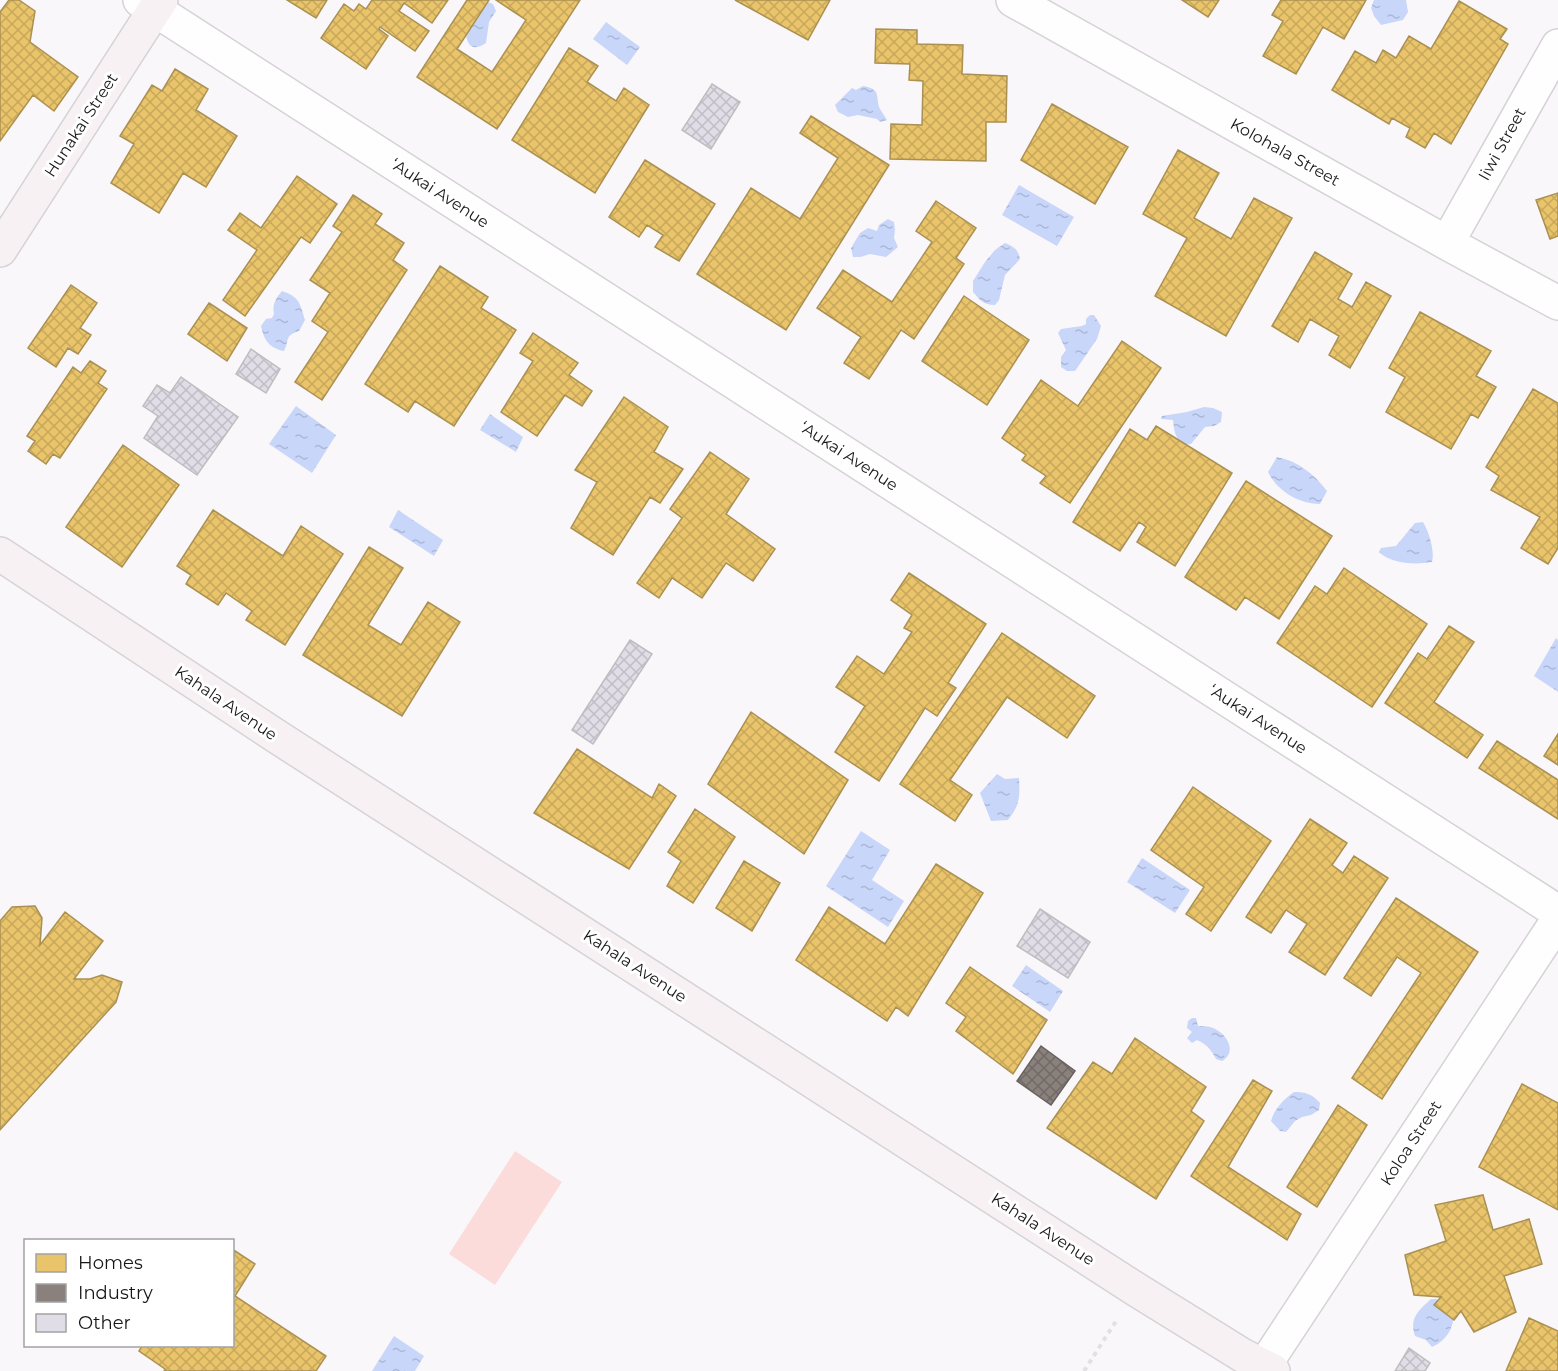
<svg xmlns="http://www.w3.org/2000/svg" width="1558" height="1371" viewBox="0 0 1558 1371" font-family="Montserrat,sans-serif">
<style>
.green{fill:#fbdcdb}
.water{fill:url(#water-ripples)}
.homes{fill:url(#homes-cross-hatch);stroke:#aa9051;stroke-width:1.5}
.industry{fill:url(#industry-cross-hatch);stroke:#68615e;stroke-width:1.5}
.building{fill:url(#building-cross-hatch);stroke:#bebdbf;stroke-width:1.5}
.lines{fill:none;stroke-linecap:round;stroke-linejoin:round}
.street-casing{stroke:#d5d3d5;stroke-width:36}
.secondary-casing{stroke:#d5d3d5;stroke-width:36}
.path{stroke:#e2e1e2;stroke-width:4;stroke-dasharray:4.5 4.5;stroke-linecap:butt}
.street{stroke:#fefefe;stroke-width:33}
.secondary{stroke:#f7f1f4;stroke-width:33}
.labels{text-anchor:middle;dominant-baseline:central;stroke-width:6;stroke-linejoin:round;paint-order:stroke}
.street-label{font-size:16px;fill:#181718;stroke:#fff}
</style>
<defs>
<pattern id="water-ripples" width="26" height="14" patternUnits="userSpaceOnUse" patternTransform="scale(1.5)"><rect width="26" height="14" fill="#c8d6fa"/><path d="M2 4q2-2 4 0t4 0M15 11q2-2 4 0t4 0" fill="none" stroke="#abb7d6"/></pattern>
<pattern id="homes-cross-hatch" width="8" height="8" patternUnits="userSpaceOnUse" patternTransform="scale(1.5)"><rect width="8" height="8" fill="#e9c46a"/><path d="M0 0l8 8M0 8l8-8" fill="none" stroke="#c7a85b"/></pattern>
<pattern id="industry-cross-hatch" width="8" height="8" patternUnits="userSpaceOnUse" patternTransform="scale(1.5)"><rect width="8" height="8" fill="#8a817c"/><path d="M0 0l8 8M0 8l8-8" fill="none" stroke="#706965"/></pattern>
<pattern id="building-cross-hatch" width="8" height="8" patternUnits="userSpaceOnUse" patternTransform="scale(1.5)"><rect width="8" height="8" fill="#e0dde6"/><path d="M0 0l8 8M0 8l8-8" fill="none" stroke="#bfbdc5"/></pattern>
</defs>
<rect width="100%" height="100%" fill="#faf7fa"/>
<path class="green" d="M515 1151 562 1182 495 1285 449 1254Z"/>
<path class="water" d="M1374 0H1406L1408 12 1403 20 1381 25 1374 16 1371 8Z
M488 2 493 4 496 11 489 22 486 43C470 53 467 44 465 29Z
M606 22 640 47 627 65 593 39Z
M863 86C880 89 876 94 879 107 881 111 884 115 887 120L880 122 877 119 858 115 848 117 838 112 835 105 852 88 856 90Z
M1019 185 1074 217 1057 246 1002 215Z
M888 219 894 222 895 230 894 238 898 247 886 257 870 254 860 257H853L851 248 860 233 868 228 877 231 879 225Z
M1005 243C1014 247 1018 249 1020 259L1005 275 999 300 995 305C983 305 980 300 973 292V281L985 262 995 250Z
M282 291C300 297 300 304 305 320L299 331C284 336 290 339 284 351 269 348 264 340 261 326L266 319 272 318 274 314C272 304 276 298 282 291Z
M1090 315H1094L1101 326 1097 339 1075 371H1067L1061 367V357L1066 350 1058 333 1061 329 1082 326 1086 324V319Z
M296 406 336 435 312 473 269 444Z
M1204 407 1213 408 1222 412 1221 422 1214 426 1205 427 1191 444 1183 445C1175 437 1174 431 1173 420L1161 419 1162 416 1187 412Z
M490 414 523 437 516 452 480 430Z
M1277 457C1298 461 1314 474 1327 491L1320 504C1299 504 1277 491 1268 472Z
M398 510 443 540 434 556 389 527Z
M1423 522C1429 532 1435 551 1432 562 1415 565 1391 564 1379 552L1381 548 1396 546 1415 523Z
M1556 638 1558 640V692L1534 676Z
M997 774 1005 779 1019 778C1020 797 1020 805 1008 820L991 821 980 793Z
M861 831 890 850 872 880 904 901 888 927 826 886Z
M1142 858 1190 890 1175 913 1127 882Z
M1026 965 1063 991 1050 1012 1012 986Z
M1192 1018H1196L1198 1026C1205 1026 1211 1026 1217 1030 1229 1037 1236 1053 1222 1061L1216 1059C1211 1049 1206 1044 1197 1040L1192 1043 1187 1038 1192 1032 1187 1028 1188 1021Z
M1294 1092C1306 1092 1312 1094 1320 1103L1319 1110 1311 1115 1302 1117 1295 1121 1286 1132 1280 1131 1271 1121C1275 1108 1283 1100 1294 1092Z
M1431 1299 1442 1300 1454 1314C1453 1329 1447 1340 1432 1347L1426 1340 1415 1336C1409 1318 1418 1311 1431 1299Z
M394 1336 424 1356 415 1371H372Z"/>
<path class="homes" d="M9 0H19L35 11 30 42 78 77 54 111 33 95 0 141V12Z
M287 0H327L316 18Z
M372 0H448L432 23 404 3 399 11 429 31 415 51 380 27 379 29 388 36 366 69 321 38 344 4 354 11 359 4 366 9Z
M467 0H489L457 49 492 72 526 20 496 0H580L497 129 417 77Z
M735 0H830L808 40Z
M1182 0H1219L1208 17Z
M1281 0H1366L1344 39 1323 27 1296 74 1263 56 1283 21 1272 15Z
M1459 1 1507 29 1500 39 1508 44 1451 144 1434 133 1425 148 1406 137 1410 128 1392 118 1389 124 1332 90 1355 51 1376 63 1383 50 1396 58 1409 36 1431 49Z
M876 29 917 30V44L963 45 962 74 1007 76 1006 122H986V161L890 159 891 124 922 125 923 81 909 80 910 64 875 63Z
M569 48 598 66 587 82 616 101 624 88 649 105 595 193 512 140Z
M175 69 208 89 196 110 237 136 206 187 183 173 159 213 111 183 134 144 120 136 152 85 162 91Z
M1052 104 1128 147 1095 204 1021 160Z
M811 116 889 165 786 330 697 274 751 188 800 219 838 158 800 133Z
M1178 150 1219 173 1194 218 1231 239 1254 198 1292 218 1226 336 1155 296 1187 238 1143 214Z
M645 160 715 204 679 261 655 247 663 235 647 225 639 237 609 217Z
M297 176 337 204 310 243 301 237 245 316 223 300 257 250 228 230 240 213 261 228Z
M1558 193V236L1550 239 1536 200Z
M353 195 382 214 375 224 404 243 393 260 407 270 322 400 295 382 328 332 312 321 330 293 310 280 342 232 333 226Z
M936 201 976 228 956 258 964 264 914 339 901 330 869 379 844 363 861 337 817 308 843 270 892 302 932 242 916 231Z
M1315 252 1352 274 1338 299 1352 307 1366 282 1391 296 1350 368 1329 355 1339 336 1310 319 1298 342 1272 326Z
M440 266 488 297 481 308 516 330 454 426 415 401 408 412 365 384Z
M71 285 97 303 80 328 91 335 78 354 68 348 56 367 28 348Z
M964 296 1029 340 987 405 922 361Z
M209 303 247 328 227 361 188 334Z
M1420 312 1491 351 1476 376 1496 387 1478 418 1471 414 1451 449 1386 412 1405 377 1389 368Z
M533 333 578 363 569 375 592 391 582 406 565 395 537 436 501 412 533 361 520 353Z
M1122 341 1161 368 1070 503 1040 483 1046 476 1022 460 1026 455 1002 438 1041 380 1078 406Z
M90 361 106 371 98 383 107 389 60 458 53 454 46 464 28 451 35 441 27 436 73 367 81 373Z
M1533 389 1558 403V548L1548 564 1521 548 1540 517 1491 490 1499 476 1486 467Z
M624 397 668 427 654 452 683 469 660 503 650 497 613 555 571 528 597 482 575 470Z
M1156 426 1232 473 1175 566 1137 542 1146 527 1139 522 1120 551 1073 522 1130 429 1147 440Z
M123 445 179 485 122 567 66 527Z
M710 452 749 479 726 514 775 549 753 581 726 563 702 598 672 578 659 598 637 583 682 518 670 509Z
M1246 481 1332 536 1279 619 1245 597 1236 610 1185 577Z
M213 510 283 556 301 526 343 554 285 645 246 620 252 611 226 593 218 605 186 584 191 575 177 566Z
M369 547 403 568 368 625 401 645 428 602 460 622 402 716 303 655Z
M1344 568 1427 624 1372 707 1277 643 1315 586 1327 594Z
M909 573 986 624 948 683 956 688 937 716 925 708 879 781 835 752 865 706 836 687 857 656 884 674 912 632 904 628 912 615 891 600Z
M1449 626 1474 642 1434 702 1483 735 1467 758 1385 703 1418 653 1427 659Z
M1002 633 1095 696 1067 738 1007 697 950 780 972 795 955 821 900 784Z
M751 712 848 780 804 854 708 784Z
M1558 734V765L1544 756Z
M1497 741 1558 780V819L1479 768Z
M577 749 652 798 659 784 676 796 629 869 534 813Z
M1193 787 1271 841 1211 931 1186 914 1204 887 1151 850Z
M695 809 735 837 693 903 667 886 681 861 668 852Z
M1310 819 1347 843 1332 865 1343 873 1354 856 1388 878 1325 975 1289 952 1307 924 1286 910 1271 933 1246 917Z
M744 861 780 883 752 931 716 908Z
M936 864 983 893 908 1016 896 1007 887 1021 796 960 829 907 885 944Z
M1396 898 1478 952 1382 1099 1352 1078 1421 973 1397 957 1371 996 1344 978Z
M35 906 42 918 40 945 65 912 103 941 74 979H90L102 975 122 982 116 1002 0 1130V921L12 907Z
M970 967 1047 1020 1013 1074 956 1031 966 1017 946 1003Z
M1135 1038 1206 1087 1191 1111 1204 1121 1156 1199 1047 1128 1093 1062 1112 1074Z
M1253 1080 1272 1091 1228 1167 1301 1214 1287 1240 1191 1176Z
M1522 1084 1558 1103V1210L1479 1167Z
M1338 1105 1367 1125 1317 1207 1287 1187Z
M1483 1195 1493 1230 1529 1219 1542 1264 1504 1276 1516 1312 1474 1332 1461 1311 1454 1320 1434 1305 1441 1297 1414 1295 1405 1255 1446 1241 1435 1205Z
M232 1249 255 1264 235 1296 326 1356 316 1371H164L165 1369 139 1351 142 1346H232Z
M1529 1318 1558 1331V1371H1506Z"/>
<path class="industry" d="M1041 1046 1075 1071 1051 1105 1017 1081Z"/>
<path class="building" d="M712 84 740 102 711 149 682 130Z
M251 349 280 369 266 393 236 374Z
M181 377 238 417 197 475 144 438 158 416 143 406 157 385 170 393Z
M630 640 652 654 593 744 572 730Z
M1040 909 1090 942 1068 978 1017 946Z
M1409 1348 1430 1363 1425 1371H1395Z"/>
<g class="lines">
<g class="street-casing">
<path id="street" d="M140 0 1558 912
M1013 0 1447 243 1558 303
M1447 243 1558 46
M1264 1366 1558 920"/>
</g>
<g class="secondary-casing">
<path id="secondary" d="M0 250 161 0
M0 554 276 736 1137 1290 1242 1355 1273 1371"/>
</g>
<path class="path" d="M1084 1371 1118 1318"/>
<use href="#street" class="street"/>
<use href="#secondary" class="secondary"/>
</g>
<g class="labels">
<g class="street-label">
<text transform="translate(81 125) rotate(-57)">Hunakai Street</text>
<text transform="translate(1502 144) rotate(-61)">Iiwi Street</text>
<text transform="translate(1285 152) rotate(29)">Kolohala Street</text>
<text transform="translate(440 193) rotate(33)">ʻAukai Avenue</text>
<text transform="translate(849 456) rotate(33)">ʻAukai Avenue</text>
<text transform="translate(226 703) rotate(34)">Kahala Avenue</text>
<text transform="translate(1258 719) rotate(33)">ʻAukai Avenue</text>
<text transform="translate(635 966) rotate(33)">Kahala Avenue</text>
<text transform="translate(1411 1143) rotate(-57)">Koloa Street</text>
<text transform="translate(1043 1229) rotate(33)">Kahala Avenue</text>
</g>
</g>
<rect x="24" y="1239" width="210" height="108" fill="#ffffff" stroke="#a3a2a3" stroke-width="1.5"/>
<rect x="36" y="1254" width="30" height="18" fill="#e9c46a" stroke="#a3a2a3" stroke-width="1.5"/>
<text x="78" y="1269" font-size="18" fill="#181718">Homes</text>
<rect x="36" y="1284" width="30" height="18" fill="#8a817c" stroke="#a3a2a3" stroke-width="1.5"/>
<text x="78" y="1299" font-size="18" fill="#181718">Industry</text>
<rect x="36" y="1314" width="30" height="18" fill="#e0dde6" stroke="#a3a2a3" stroke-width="1.5"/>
<text x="78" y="1329" font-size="18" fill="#181718">Other</text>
</svg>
